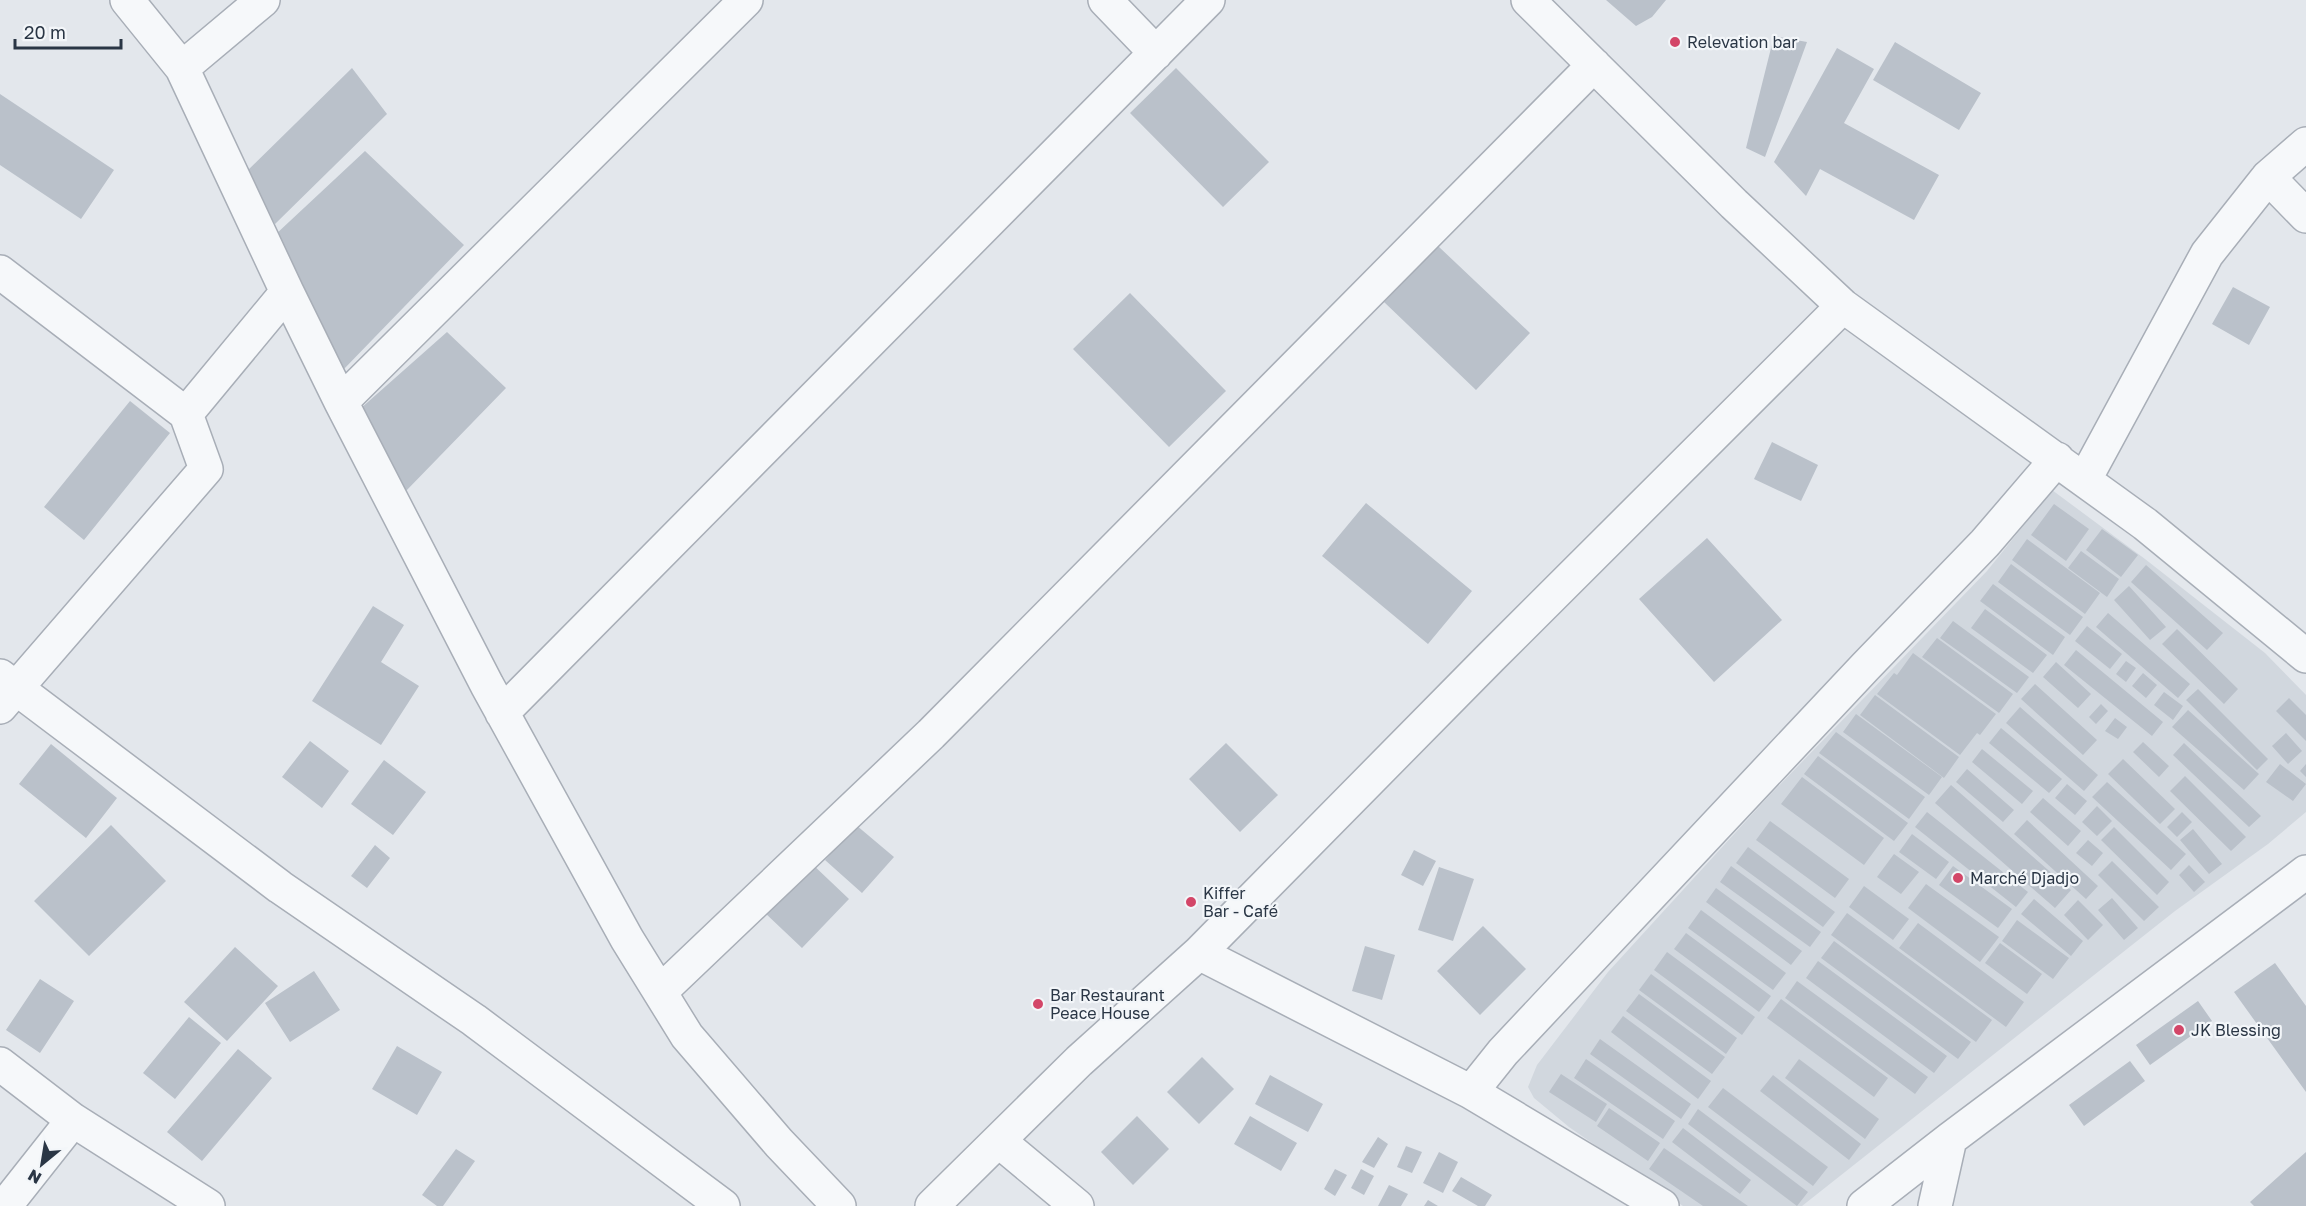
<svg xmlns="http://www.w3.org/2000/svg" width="2306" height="1206" viewBox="0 0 2306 1206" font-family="'Golos Text',sans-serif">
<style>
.built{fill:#d1d7de}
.building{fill:#bac1ca}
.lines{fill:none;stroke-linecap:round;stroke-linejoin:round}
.minor-casing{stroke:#a8aeb7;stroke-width:36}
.minor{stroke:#f6f8fa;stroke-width:33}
.poi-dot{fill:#d34668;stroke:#f3f6f9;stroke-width:2}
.labels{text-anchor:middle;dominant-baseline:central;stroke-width:4.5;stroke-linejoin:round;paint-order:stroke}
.poi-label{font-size:16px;fill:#2a3645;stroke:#f3f6f9;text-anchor:start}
</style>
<rect width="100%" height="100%" fill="#e3e7ec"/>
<path class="built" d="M2052 490 2145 559 2265 653 2306 695V812L2268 844 2175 911 1802 1206H1683L1569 1127 1534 1098 1528 1087 1537 1065 1608 972 1767 798 1987 571Z"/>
<path class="building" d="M1606 0H1666L1652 17 1636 26Z
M1774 36 1807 42 1765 157 1746 148Z
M1895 42 1981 93 1959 130 1873 80Z
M1837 48 1874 69 1844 123 1939 175 1914 220 1820 169 1806 196 1774 162Z
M352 68 387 114 275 224 245 173Z
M1176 68 1269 162 1223 207 1130 113Z
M0 94 114 170 81 219 0 165Z
M365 151 464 245 344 369 275 235Z
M1438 246 1530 333 1476 390 1384 302Z
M2233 287 2270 307 2249 345 2212 324Z
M1130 293 1226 391 1169 447 1073 349Z
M447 332 506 388 405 492 360 409Z
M130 401 170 433 84 540 44 507Z
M1772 442 1818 465 1801 501 1754 479Z
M1366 503 1472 591 1428 644 1322 556Z
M2054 504 2089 529 2066 561 2031 535Z
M2102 529 2138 555 2121 577 2086 550Z
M1707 538 1782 620 1714 682 1639 599Z
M2027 539 2100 593 2085 614 2012 560Z
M2081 551 2119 579 2107 597 2068 568Z
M2011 564 2083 617 2070 635 1998 582Z
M2146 565 2223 633 2207 650 2131 582Z
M1993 584 2065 637 2053 655 1980 601Z
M2129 586 2166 627 2150 640 2114 600Z
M373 606 404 625 381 662 419 686 381 745 312 701Z
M1985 609 2047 655 2033 673 1971 628Z
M2108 613 2190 684 2178 698 2096 627Z
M1953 621 2029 677 2017 693 1940 638Z
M2087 626 2122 654 2110 669 2075 641Z
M2177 629 2238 689 2224 704 2162 644Z
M1937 638 2013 694 1999 713 1922 657Z
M2076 650 2163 722 2152 736 2064 665Z
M1913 653 1996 714 1980 735 1977 733 1960 755 1877 694 1894 673 1897 675Z
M2126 661 2136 668 2126 682 2116 674Z
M2056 662 2091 694 2078 708 2043 677Z
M2143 673 2157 685 2146 698 2132 686Z
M2035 684 2097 740 2083 755 2021 699Z
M2198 689 2268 759 2257 770 2186 700Z
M2164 692 2183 706 2173 720 2154 705Z
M1875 695 1959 757 1944 778 1860 715Z
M2289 698 2306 715V741L2276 711Z
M2101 704 2108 711 2096 724 2089 717Z
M2020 707 2098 775 2084 791 2006 723Z
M2188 710 2259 774 2244 790 2172 727Z
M1856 714 1942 777 1929 795 1843 732Z
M2115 718 2127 727 2118 739 2105 731Z
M2001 728 2062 779 2049 793 1989 743Z
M1836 732 1925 797 1909 819 1819 753Z
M2286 733 2302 751 2288 764 2272 746Z
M310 741 349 771 322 808 282 777Z
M2143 742 2169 766 2159 777 2133 752Z
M1226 743 1278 795 1240 832 1189 779Z
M2184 743 2261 816 2249 827 2173 755Z
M51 744 117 798 86 838 19 784Z
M1982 749 2033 791 2022 804 1972 762Z
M1818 756 1908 823 1894 841 1804 774Z
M2123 759 2175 809 2160 824 2108 774Z
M384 760 426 792 393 835 351 804Z
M2280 764 2306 784 2293 801 2266 782Z
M2306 764V777L2300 771Z
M1967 769 2014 810 2003 822 1956 782Z
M2185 776 2246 837 2231 851 2170 791Z
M1802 777 1884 838 1864 865 1781 804Z
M2107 782 2186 854 2171 870 2092 797Z
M2067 784 2087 801 2075 815 2055 798Z
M1951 785 2071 890 2055 908 1935 803Z
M2043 798 2081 831 2068 846 2030 812Z
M2097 806 2112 821 2097 836 2082 822Z
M1927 812 2028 892 2016 907 1915 827Z
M2182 812 2192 822 2177 837 2167 827Z
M2027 820 2098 886 2086 899 2014 834Z
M1770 821 1849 879 1835 898 1756 840Z
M111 825 166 881 89 956 34 901Z
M856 825 894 857 862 893 825 860Z
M2114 827 2169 882 2157 895 2101 840Z
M2193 829 2222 864 2209 874 2180 840Z
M1912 834 1949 862 1936 879 1899 852Z
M2088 840 2103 853 2092 866 2076 853Z
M375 845 390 858 367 888 351 876Z
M1748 847 1835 912 1823 927 1736 863Z
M1414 850 1436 861 1423 886 1401 875Z
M1894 854 1919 872 1901 894 1877 877Z
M2112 861 2159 907 2144 921 2098 875Z
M810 862 849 899 802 948 764 912Z
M2189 865 2205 882 2194 892 2179 875Z
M1731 866 1821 932 1810 947 1720 882Z
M1953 866 2012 909 1998 928 1939 885Z
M1439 867 1474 879 1453 941 1418 930Z
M1926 884 1999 937 1980 962 1908 908Z
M1864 886 1909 919 1893 940 1849 907Z
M1716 888 1802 951 1791 965 1706 902Z
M2112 898 2138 928 2124 940 2098 910Z
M2034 899 2083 941 2071 956 2021 914Z
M2078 900 2103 925 2088 940 2064 915Z
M1701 910 1786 973 1773 990 1688 928Z
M1847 913 1992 1020 1976 1042 1831 935Z
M2017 920 2069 958 2053 979 2002 941Z
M1918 923 2024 1002 2006 1027 1899 948Z
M1483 926 1526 969 1480 1015 1437 971Z
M1686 933 1771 996 1759 1012 1674 949Z
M1834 941 1971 1042 1958 1059 1821 958Z
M2000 943 2042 974 2027 994 1985 963Z
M1365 946 1395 955 1382 1000 1352 991Z
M235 947 278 986 227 1041 184 1002Z
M1667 952 1755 1017 1742 1035 1654 970Z
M1818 961 1947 1056 1934 1073 1806 978Z
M2275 963 2306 1006V1092L2234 992Z
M314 971 340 1010 290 1042 265 1003Z
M1651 974 1737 1038 1726 1054 1639 990Z
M40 979 74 1001 40 1053 6 1030Z
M1797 981 1928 1077 1915 1094 1785 998Z
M1639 994 1725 1057 1712 1074 1626 1011Z
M1781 999 1888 1078 1874 1097 1767 1018Z
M2198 1001 2212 1021 2150 1065 2136 1045Z
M1623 1016 1711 1081 1698 1099 1611 1032Z
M189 1017 221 1043 175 1099 143 1073Z
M1600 1039 1691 1104 1681 1119 1590 1054Z
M397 1046 442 1072 417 1115 372 1089Z
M238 1049 272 1078 202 1161 167 1132Z
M1202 1057 1234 1089 1199 1124 1167 1092Z
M1586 1059 1675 1121 1663 1139 1574 1078Z
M1799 1059 1879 1119 1865 1139 1785 1078Z
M2130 1061 2145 1081 2084 1126 2069 1105Z
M1561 1074 1607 1104 1596 1122 1549 1092Z
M1270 1075 1323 1104 1308 1132 1255 1104Z
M1773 1075 1861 1144 1849 1160 1760 1091Z
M1723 1088 1828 1167 1813 1186 1708 1107Z
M1609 1108 1660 1143 1648 1161 1597 1126Z
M1698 1109 1808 1192 1797 1206 1688 1124Z
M1137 1116 1169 1149 1133 1185 1101 1152Z
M1250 1116 1297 1143 1281 1171 1234 1144Z
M1683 1128 1751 1180 1740 1194 1672 1142Z
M1378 1137 1388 1144 1374 1168 1362 1162Z
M1406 1146 1422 1152 1412 1173 1397 1167Z
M1664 1148 1748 1206H1703L1649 1169Z
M456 1149 475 1161 443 1206H437L422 1195Z
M1439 1152 1458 1162 1443 1193 1423 1183Z
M2306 1152V1206H2254L2250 1202Z
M1335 1169 1347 1175 1335 1196 1324 1189Z
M1361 1169 1374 1176 1364 1195 1351 1188Z
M1461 1177 1492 1195 1485 1206H1478L1452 1191Z
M1389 1185 1408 1194 1401 1206H1378Z
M1428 1200 1438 1206H1424Z"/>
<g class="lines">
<g class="minor-casing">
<path id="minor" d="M127 0 182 68 287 292 341 402 487 685 627 939 687 1036 779 1143 839 1206
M1105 0 1156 53
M1528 0 1734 204 1843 306 2145 524 2306 656
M182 68 263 0
M2268 177 2306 216
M0 272 186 414 287 292
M341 402 746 0
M2085 479 2207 254 2268 177 2306 144
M0 676 280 887 474 1020 723 1206
M0 707 206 469 186 414
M502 713 1208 0
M1199 953 1490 658 1843 306
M660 992 931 734 1594 65
M0 1064 73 1120 208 1206
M1471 1092 1503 1052 1866 666 1985 543 2057 459
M999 1141 1077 1206
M5 1206 73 1120
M932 1206 1079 1061 1199 953 1471 1092 1662 1206
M1864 1206 1950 1139 2306 872
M1935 1206 1950 1139"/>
</g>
<use href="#minor" class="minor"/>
</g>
<g class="poi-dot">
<circle cx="1675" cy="42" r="6"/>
<circle cx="1958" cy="878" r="6"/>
<circle cx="1191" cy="902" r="6"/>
<circle cx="1038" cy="1004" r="6"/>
<circle cx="2179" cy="1030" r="6"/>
</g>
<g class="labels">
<g class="poi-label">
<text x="1687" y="42">Relevation bar</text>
<text x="1970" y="878">Marché Djadjo</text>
<text x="1203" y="893">Kiffer<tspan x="1203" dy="18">Bar - Café</tspan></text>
<text x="1050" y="995">Bar Restaurant<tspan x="1050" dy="18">Peace House</tspan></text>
<text x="2191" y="1030">JK Blessing</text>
</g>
</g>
<g transform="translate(42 1164) rotate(210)" stroke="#f3f6f9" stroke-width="4.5" paint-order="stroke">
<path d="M0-4.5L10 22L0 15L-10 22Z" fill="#2a3645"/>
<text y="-9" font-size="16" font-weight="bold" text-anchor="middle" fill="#2a3645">N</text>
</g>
<path d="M15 39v9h106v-9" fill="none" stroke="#2a3645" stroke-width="3"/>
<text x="24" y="39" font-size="18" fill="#2a3645" stroke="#f3f6f9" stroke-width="4.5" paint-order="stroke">20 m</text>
</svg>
